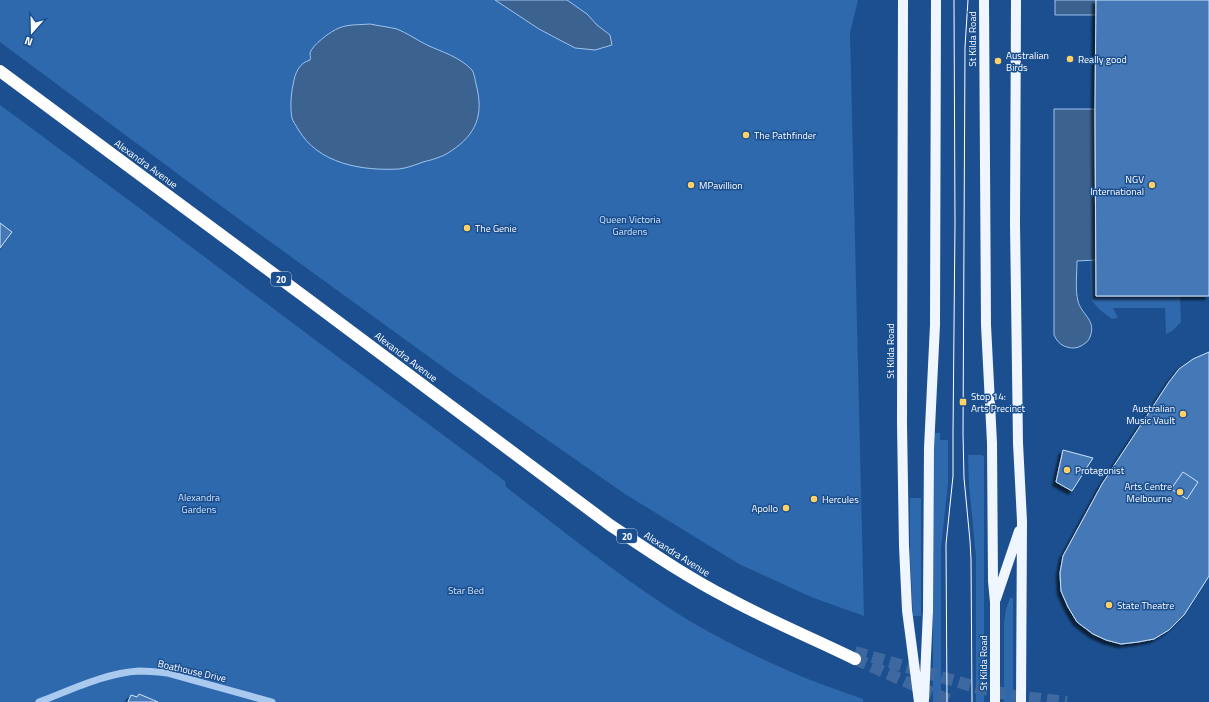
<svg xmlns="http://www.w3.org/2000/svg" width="1209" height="702" viewBox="0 0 1209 702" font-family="'Titillium Web',sans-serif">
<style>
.green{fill:#2e69ad}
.water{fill:#3c6290;stroke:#9cc4f0}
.building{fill:#4478b7;stroke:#cfe3fa;filter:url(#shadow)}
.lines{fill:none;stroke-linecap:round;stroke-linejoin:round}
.highway-tunnel{stroke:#3d69a0;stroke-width:12;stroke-dasharray:12 6;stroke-linecap:butt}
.minor{stroke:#a9c9ee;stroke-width:7}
.major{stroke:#f0f6ff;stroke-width:10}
.highway{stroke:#fff;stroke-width:12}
.tram{stroke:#fff;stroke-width:1}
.poi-dot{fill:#ffd166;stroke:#1b4f8f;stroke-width:1.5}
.labels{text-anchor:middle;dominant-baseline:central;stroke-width:3;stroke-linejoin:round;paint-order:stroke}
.shield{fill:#1b4f8f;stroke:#bbcadd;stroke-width:1}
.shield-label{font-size:9px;font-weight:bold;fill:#fff}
.street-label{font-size:10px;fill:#fff;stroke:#1b4f8f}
.poi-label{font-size:10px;fill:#fff;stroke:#1b4f8f;text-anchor:start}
.park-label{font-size:10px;fill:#cfe3fa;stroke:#1b4f8f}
</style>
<defs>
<filter id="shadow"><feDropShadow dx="-3.5" dy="3.5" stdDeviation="1" flood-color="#0009"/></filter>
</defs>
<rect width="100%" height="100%" fill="#1b4f8f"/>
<path class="green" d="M0 0H858L850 33 864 616 811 597 739 564 625 494 454 375 221 206 0 42Z
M0 105 130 201 318 342 505 481 506 487C566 533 625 581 688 620 720 639 755 656 789 671 813 682 838 690 863 699V702H0Z
M1096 260V296H1180L1181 322 1172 331 1166 334 1165 308H1113L1118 318 1112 319 1100 310 1091 300 1090 261Z
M934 433H940V440H948V483L941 549V702H933V434Z
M968 455H982L984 456V702H976V557L969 485Z
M910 498H921V616H913L910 556Z
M1010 598H1013V702H1004V623L1006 609Z"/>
<path class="water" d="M495 0H567L587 14 597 25 610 35 612 45 595 50 575 48 539 29Z
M1055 0H1096V15H1055Z
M370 24C379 26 389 27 397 29 407 33 417 40 427 45 442 52 460 57 472 70 474 73 475 79 476 84 484 114 477 134 451 151 443 157 431 160 423 162 415 165 407 168 399 169 362 171 318 164 298 129 296 125 293 122 292 118 290 109 291 94 293 85 295 73 299 63 310 60 311 58 310 56 310 53 312 45 331 31 339 28 348 24 360 25 370 24Z
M1054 109H1095L1096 260 1077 261C1077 273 1075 290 1078 301 1081 314 1095 319 1091 334 1090 338 1088 342 1084 344 1079 348 1073 349 1067 347 1060 345 1057 341 1054 335Z"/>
<path class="building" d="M1096 0H1209V296H1096L1095 109Z
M0 223 12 232 0 248Z
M1209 352V576L1184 615 1169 630 1154 639 1138 642 1121 644 1106 640 1093 634 1077 622 1068 607 1061 591 1060 573 1063 556 1102 484 1169 382 1179 369 1193 359Z
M1063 450 1093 458 1072 491 1056 482Z
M1183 472 1198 482 1187 499 1171 489Z
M139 694 158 702H128L131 695 137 697Z"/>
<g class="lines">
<path class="highway-tunnel" d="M855 652 979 688 1015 696 1067 702
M855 659 925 690 954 702"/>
<path class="minor" d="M39 702C71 690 105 673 139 671 149 671 158 672 167 673L272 702"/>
<path class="major" d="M903 0 902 424 904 546 907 610 919 702
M984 0 986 325 992 443 993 581 995 602V702
M1016 0 1015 223 1018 443 1022 521 1021 702
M996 599 1019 531
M924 700 928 611 929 448 935 325 936 0"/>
<path class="highway" d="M0 71 305 297 610 525C648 550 685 576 726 597 768 620 812 638 855 659"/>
<path class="tram" d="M968 0 965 47 963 434 964 478 970 541 971 559 972 702
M947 702 946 544 953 476V433L955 223 954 0"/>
</g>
<g class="poi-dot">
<circle cx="1070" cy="59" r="4"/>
<circle cx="998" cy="61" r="4"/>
<circle cx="746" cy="135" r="4"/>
<circle cx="691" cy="185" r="4"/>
<circle cx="1152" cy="185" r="4"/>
<circle cx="467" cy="228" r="4"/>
<rect x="959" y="398" width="8" height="8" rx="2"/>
<circle cx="1183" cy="414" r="4"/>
<circle cx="1067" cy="470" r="4"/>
<circle cx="1180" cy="492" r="4"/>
<circle cx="814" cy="499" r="4"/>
<circle cx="786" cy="508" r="4"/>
<circle cx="1109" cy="605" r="4"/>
</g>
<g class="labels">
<g class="shield">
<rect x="271" y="272" width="20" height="14" rx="3"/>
<rect x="617" y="529" width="20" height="14" rx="3"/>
</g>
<g class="shield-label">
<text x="281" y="279">20</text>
<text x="627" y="536">20</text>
</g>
<g class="street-label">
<text transform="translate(972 39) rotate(-90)">St Kilda Road</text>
<text transform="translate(146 164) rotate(36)">Alexandra Avenue</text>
<text transform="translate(890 351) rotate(-90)">St Kilda Road</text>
<text transform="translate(406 357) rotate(37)">Alexandra Avenue</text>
<text transform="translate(677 554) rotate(32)">Alexandra Avenue</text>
<text transform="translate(983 663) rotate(-90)">St Kilda Road</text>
<text transform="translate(192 671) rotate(13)">Boathouse Drive</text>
</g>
<g class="poi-label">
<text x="1006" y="55">Australian<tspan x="1006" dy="12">Birds</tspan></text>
<text x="1078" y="59">Really good</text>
<text x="754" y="135">The Pathfinder</text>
<text x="1144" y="179" text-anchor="end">NGV<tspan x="1144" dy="12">International</tspan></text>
<text x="699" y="185">MPavillion</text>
<text x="475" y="228">The Genie</text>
<text x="971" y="396">Stop 14:<tspan x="971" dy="12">Arts Precinct</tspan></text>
<text x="1175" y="408" text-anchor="end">Australian<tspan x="1175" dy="12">Music Vault</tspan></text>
<text x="1075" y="470">Protagonist</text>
<text x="1172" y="486" text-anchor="end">Arts Centre<tspan x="1172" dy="12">Melbourne</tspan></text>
<text x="822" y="499">Hercules</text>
<text x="778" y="508" text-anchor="end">Apollo</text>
<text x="1117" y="605">State Theatre</text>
</g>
<g class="park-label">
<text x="630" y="219">Queen Victoria<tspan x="630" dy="12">Gardens</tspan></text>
<text x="199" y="497">Alexandra<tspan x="199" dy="12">Gardens</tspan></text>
<text x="466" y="590">Star Bed</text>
</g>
</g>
<g transform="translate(32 32) rotate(200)" stroke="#1b4f8f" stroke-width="3" paint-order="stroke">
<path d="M0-3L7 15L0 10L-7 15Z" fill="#ffffff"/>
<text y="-6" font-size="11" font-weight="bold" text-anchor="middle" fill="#ffffff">N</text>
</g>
</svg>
